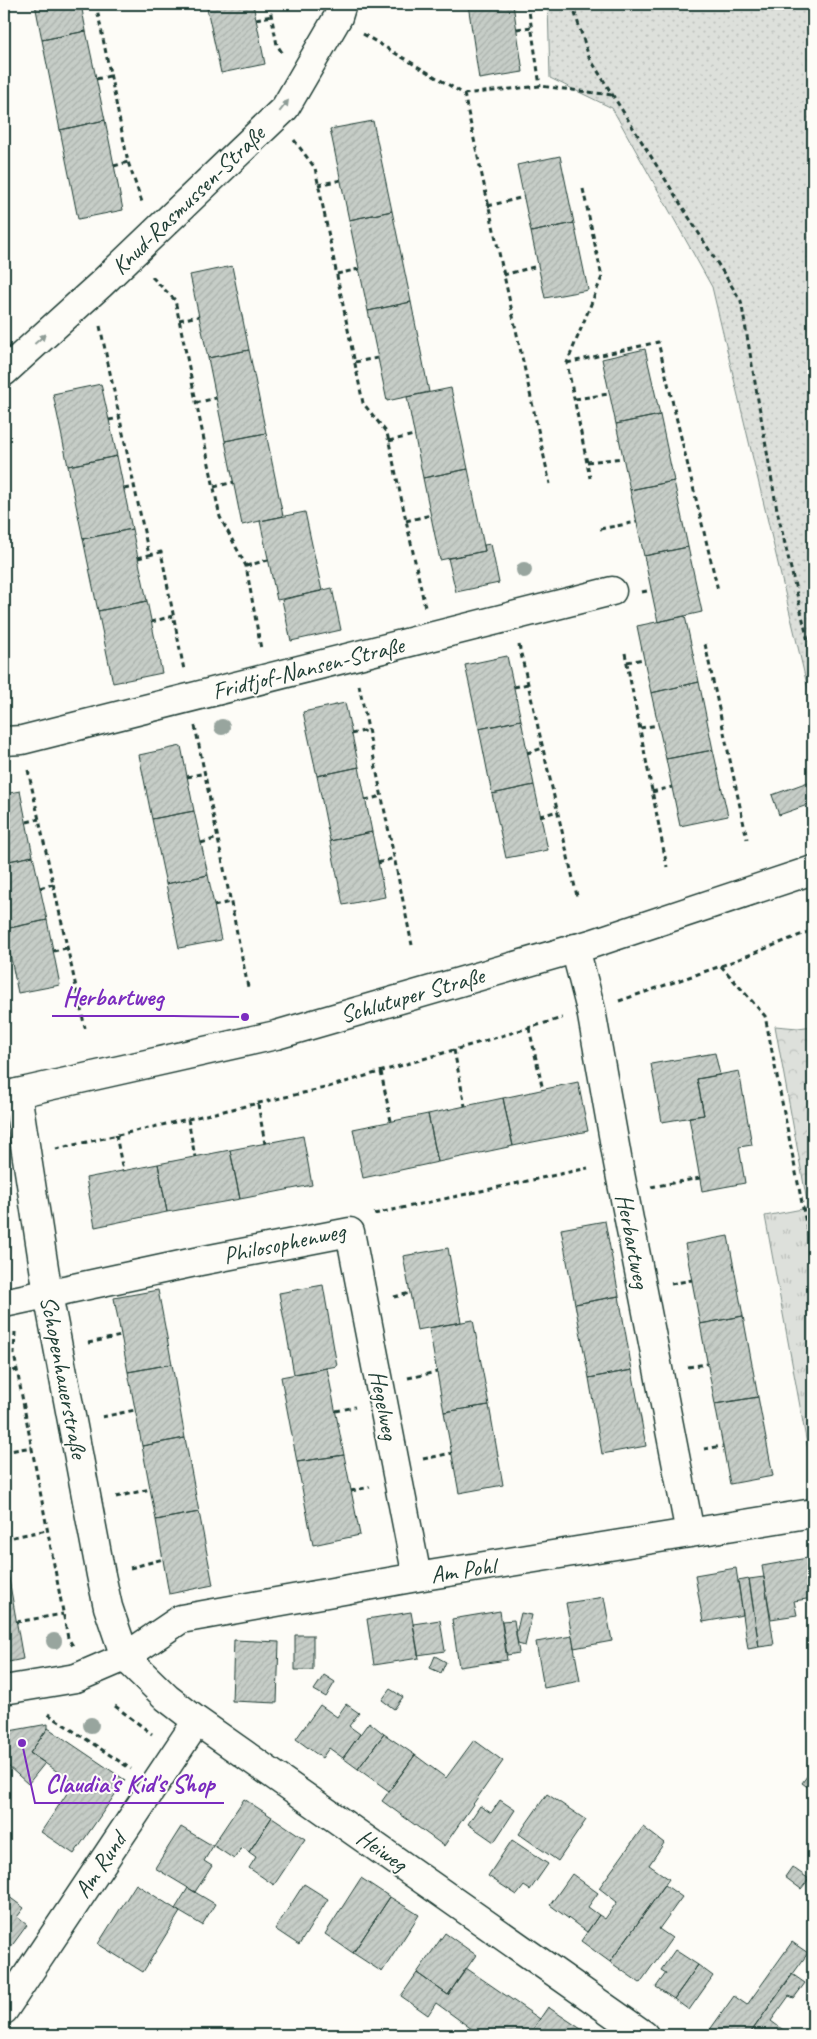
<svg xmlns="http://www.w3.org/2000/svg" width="817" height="2039" viewBox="0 0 817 2039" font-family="Caveat,sans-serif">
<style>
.grass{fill:url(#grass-tufts);stroke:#7e8e88}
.forest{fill:url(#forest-crowns);stroke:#7e8e88}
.park{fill:url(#park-dots);stroke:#7e8e88}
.building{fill:url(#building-hatch);stroke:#1f3d34}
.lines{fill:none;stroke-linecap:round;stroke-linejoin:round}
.street-casing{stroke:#1f3d34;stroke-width:31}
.secondary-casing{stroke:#1f3d34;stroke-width:31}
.path{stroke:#1f3d34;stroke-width:3;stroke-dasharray:5 4;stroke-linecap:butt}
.street{stroke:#fdfcf7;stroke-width:28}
.secondary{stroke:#fdfcf7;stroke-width:28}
.tree{fill:#98a59e}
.oneway{fill:#8e9c96}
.labels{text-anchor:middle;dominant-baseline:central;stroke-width:4;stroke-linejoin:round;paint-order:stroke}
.street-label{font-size:24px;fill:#1f3d34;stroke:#fdfcf7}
.leader{fill:none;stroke:#7b2cbf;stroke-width:2}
.callout-dot{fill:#7b2cbf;stroke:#fdfcf7;stroke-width:2}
.callout-label{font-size:25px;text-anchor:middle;font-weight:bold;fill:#7b2cbf;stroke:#fdfcf7;stroke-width:4;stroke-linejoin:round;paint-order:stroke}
</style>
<defs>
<pattern id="grass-tufts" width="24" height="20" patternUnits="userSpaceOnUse" patternTransform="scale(1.25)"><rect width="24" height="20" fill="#dde0db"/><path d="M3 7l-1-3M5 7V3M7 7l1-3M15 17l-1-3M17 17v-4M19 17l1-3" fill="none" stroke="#bdc1bd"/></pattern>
<pattern id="forest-crowns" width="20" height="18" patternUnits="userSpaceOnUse" patternTransform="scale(1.25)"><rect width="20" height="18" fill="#dde0db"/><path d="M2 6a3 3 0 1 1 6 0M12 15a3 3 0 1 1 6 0" fill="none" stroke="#bdc1bd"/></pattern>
<pattern id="park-dots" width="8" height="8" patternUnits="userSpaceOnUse" patternTransform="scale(1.25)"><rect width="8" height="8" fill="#dde0db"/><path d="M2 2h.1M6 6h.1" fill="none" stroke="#bdc1bd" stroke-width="1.8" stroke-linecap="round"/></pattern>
<pattern id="building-hatch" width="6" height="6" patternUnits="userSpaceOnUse" patternTransform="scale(1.25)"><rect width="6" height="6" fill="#c6cdc7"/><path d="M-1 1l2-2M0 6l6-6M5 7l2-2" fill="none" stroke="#aab1ac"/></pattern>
</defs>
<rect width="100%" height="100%" fill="#fdfcf7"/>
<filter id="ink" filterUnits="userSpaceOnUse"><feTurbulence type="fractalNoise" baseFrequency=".02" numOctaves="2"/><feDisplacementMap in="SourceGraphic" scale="10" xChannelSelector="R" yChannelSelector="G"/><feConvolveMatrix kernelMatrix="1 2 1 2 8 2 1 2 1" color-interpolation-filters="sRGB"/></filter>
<g filter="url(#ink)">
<path class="grass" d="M813 1207V1477L765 1216Z"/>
<path class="forest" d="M775 1026 798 1028 813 1026V1207H808Z"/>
<path class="park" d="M548 4H813V710L712 287 612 108 550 78Z"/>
<path class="building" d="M35 4H81L86 31 42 40Z
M206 4H253L265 64 221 73Z
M468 4H513L523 72 479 79Z
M86 31 105 120 60 130 42 40Z
M105 120 123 210 78 219 60 130Z
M373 121 392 211 349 220 330 129Z
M560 156 574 223 531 232 517 165Z
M392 211 411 302 368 311 349 220Z
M574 223 588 290 545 298 531 232Z
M232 266 249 350 208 358 190 275Z
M411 302 429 392 387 401 368 311Z
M645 349 660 415 616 424 602 359Z
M249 350 266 433 225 441 208 358Z
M101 384 117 456 68 466 53 394Z
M451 388 468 469 423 478 407 397Z
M660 415 674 481 630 490 616 424Z
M266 433 283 516 242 525 225 441Z
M117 456 132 529 83 539 68 466Z
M468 469 485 551 440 560 423 478Z
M674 481 688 547 644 556 630 490Z
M305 512 322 591 277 600 260 521Z
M132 529 147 601 98 611 83 539Z
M491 544 499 583 456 592 448 558 485 551 484 545Z
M688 547 702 612 658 622 644 556Z
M332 588 341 630 291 641 282 600Z
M147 601 162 673 113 683 98 611Z
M685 616 699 682 651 693 637 626Z
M507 656 521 720 479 729 465 665Z
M699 682 713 750 666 759 651 693Z
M345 703 359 767 317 776 303 712Z
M521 720 534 785 492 794 479 729Z
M181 746 194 811 152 819 139 755Z
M713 750 728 816 680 826 666 759Z
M359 767 372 832 330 841 317 776Z
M808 782 813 803 779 815 772 795Z
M534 785 548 850 506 858 492 794Z
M20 791 33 856 4 862V794Z
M194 811 208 875 166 884 152 819Z
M372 832 385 897 343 905 330 841Z
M33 856 47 920 5 929 4 862Z
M208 875 221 940 179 948 166 884Z
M47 920 60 985 18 993 5 929Z
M715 1053 720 1075 697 1079 704 1115 662 1122 651 1064Z
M739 1071 752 1145 739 1147 745 1183 702 1191 689 1117 704 1115 697 1079Z
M578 1082 588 1131 513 1146 503 1098Z
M503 1098 513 1146 438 1162 428 1114Z
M428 1114 438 1162 363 1178 353 1129Z
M303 1136 312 1185 240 1199 230 1150Z
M230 1150 240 1199 167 1212 158 1164Z
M158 1164 167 1212 95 1227 86 1178Z
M605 1221 619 1296 575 1304 561 1229Z
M728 1236 743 1316 700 1324 685 1244Z
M448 1248 461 1322 417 1330 403 1256Z
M323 1285 337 1366 294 1374 279 1293Z
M158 1290 172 1364 128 1372 114 1298Z
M619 1296 632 1370 589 1378 575 1304Z
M743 1316 758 1397 715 1404 700 1324Z
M473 1320 489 1405 444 1412 429 1328Z
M172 1364 185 1438 142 1446 128 1372Z
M327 1368 344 1455 297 1462 281 1377Z
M632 1370 646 1446 602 1454 589 1378Z
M758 1397 773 1476 730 1484 715 1404Z
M489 1405 503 1485 459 1493 444 1412Z
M185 1438 199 1512 156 1520 142 1446Z
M344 1455 360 1535 313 1545 297 1462Z
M199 1512 213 1585 169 1594 156 1520Z
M4 1553 9 1579 4 1580Z
M813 1557V1598L794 1601 797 1615 771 1619 762 1566Z
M736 1568 743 1615 703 1622 695 1575Z
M764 1577 774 1645 759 1647 749 1579Z
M9 1579 23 1659 4 1663V1580Z
M749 1579 759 1647 748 1649 738 1581Z
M604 1597 612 1641 574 1648 566 1603Z
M500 1611 507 1660 459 1667 452 1619Z
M411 1612 419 1658 374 1665 367 1619Z
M521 1613 532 1615 525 1646 518 1644 516 1634Z
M440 1620 445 1651 418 1655 413 1624Z
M514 1620 519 1653 507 1655 502 1621Z
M295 1635H313V1670H295Z
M572 1636 580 1681 544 1688 536 1642Z
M234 1640 279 1642 277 1703 232 1701Z
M435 1656 446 1662 441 1673 430 1668Z
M324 1675 335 1682 326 1697 314 1690Z
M390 1689 403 1697 394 1709 382 1700Z
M346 1704 359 1713 349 1726 360 1734 343 1758 329 1748 322 1758 296 1739 320 1705 337 1717Z
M369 1722 384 1734 358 1769 343 1758Z
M48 1724V1728L30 1753 45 1763 28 1784 8 1766 6 1767 8 1780H4V1732Z
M48 1728 125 1780 74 1854 41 1832 74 1783 30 1753Z
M384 1734 415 1755 389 1791 358 1769Z
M474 1740 503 1761 444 1846 382 1801 415 1755 446 1778Z
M813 1768V1791L802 1783Z
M547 1794 586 1820 558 1861 519 1834Z
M244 1799 272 1817 249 1852 242 1847 234 1859 213 1845Z
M500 1800 515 1810 494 1842 468 1824 480 1806 491 1813Z
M272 1817 305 1839 274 1885 249 1868 256 1857 249 1852Z
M181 1827 213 1846 204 1861 212 1866 195 1892 155 1868Z
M643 1827 664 1843 649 1865 669 1879 610 1962 581 1941 599 1915 605 1919 617 1902 599 1888Z
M512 1840 548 1864 530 1890 524 1886 517 1895 488 1876Z
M792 1867 809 1879 801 1889 785 1877Z
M572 1874 598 1893 588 1907 599 1915 587 1932 550 1905Z
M361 1878 390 1897 353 1953 325 1934Z
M136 1884 180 1912 143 1972 98 1944Z
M304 1884 328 1899 299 1945 275 1929Z
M665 1885 682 1897 659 1929 672 1938 640 1983 610 1962Z
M188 1888 215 1904 202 1925 175 1909Z
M4 1893 24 1908 17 1917 27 1925 5 1955 4 1954V1920L8 1914 4 1910Z
M390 1897 419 1915 382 1972 353 1953Z
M445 1933 476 1955 448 1995 417 1973Z
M792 1942 808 1953 749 2035H714L709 2031 734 1996 747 2005Z
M675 1950 698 1965 674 1999 656 1987 666 1973 661 1970Z
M698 1965 713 1976 689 2010 674 1999Z
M466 1968 540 2019 529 2035H496L493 2033 492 2035H480L436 2003 428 2015 401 1996 417 1973 448 1995Z
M792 1974 805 1983 794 1998 789 1996 771 2021 790 2035H749Z
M548 2007 587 2033 585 2035H529Z"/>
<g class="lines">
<g class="street-casing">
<path id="street" d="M4 372 100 285 285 108 338 17 342 4
M4 741 22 740 612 591
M575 948 591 1010 618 1163 690 1533
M17 1093 48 1294 101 1575 108 1607 125 1657 167 1698 197 1721 644 2035
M4 1303 195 1262 350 1232 417 1577
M4 1690 76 1678 125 1657 181 1619 417 1577 813 1513
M4 2010 197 1721"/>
</g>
<g class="secondary-casing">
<path id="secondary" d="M4 1096 276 1035 591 944 813 870"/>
</g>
<path class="path" d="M96 4 128 162 142 202
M269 4 277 45 283 54
M528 4 540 86
M572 4 589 57 741 301 777 510 813 662
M256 19 272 16
M517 29 532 27
M363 34 464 94 540 86 612 95
M96 79 110 76
M464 94 550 484
M294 140 315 168 363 403 387 433 425 607
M114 166 128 162
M318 185 341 180
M583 189 602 277 567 363 590 478
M488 206 524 197
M337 274 359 269
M503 275 538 266
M152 277 175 300 220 517 246 566 261 649
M179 320 199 316
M100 326 149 555 161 552 184 670
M355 362 378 358
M567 363 658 342 718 590
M575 399 609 394
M196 403 216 398
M109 420 120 418
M389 441 414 435
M587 462 623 458
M214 487 234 482
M124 489 134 487
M406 521 431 515
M600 529 637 522
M138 558 149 555
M246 566 268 560
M642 592 651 590
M151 622 173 616
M705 644 747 839
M519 645 577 896
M625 653 667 867
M627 662 644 659
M359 685 412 945
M514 687 528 684
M195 726 248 987
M640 728 658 725
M351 734 368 730
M527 753 543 748
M28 770 85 1028
M187 777 205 773
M652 792 672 787
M365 800 382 796
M540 816 558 811
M27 822 39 819
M201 843 218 838
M378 863 394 858
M40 888 53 884
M214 906 230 902
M53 951 67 948
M721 966 765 1016 813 1259
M619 1001 721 966 813 930
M529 1028 543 1090
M454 1050 465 1106
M381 1072 391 1121
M258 1104 265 1144
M188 1119 195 1157
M116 1135 123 1171
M56 1149 325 1088 562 1018
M651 1187 700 1178
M374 1214 588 1168
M671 1284 692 1280
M394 1297 410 1293
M15 1332 14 1354 17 1370 68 1638 73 1646
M88 1343 121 1336
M688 1367 707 1364
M4 1373 17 1370
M408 1378 437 1372
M336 1411 355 1407
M102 1417 135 1410
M704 1449 723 1446
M4 1452 32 1447
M423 1459 452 1453
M351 1491 370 1487
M116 1497 150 1489
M4 1539 47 1530
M130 1568 163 1559
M16 1622 63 1614
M115 1706 152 1734
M48 1714 131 1769"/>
<use href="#street" class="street"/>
<use href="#secondary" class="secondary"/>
</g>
<g class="tree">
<circle cx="524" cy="570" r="8"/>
<circle cx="222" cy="727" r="8"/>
<circle cx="54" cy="1641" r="8"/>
<circle cx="91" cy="1725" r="8"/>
</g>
<defs><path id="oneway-solid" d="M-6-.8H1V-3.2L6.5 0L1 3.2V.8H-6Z" transform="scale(1.25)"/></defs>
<g class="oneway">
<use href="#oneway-solid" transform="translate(284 106) rotate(-52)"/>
<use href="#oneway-solid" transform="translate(40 339) rotate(-42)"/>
</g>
</g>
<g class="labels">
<g class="street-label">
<text transform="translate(188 200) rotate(-44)">Knud-Rasmussen-Straße</text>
<text transform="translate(308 668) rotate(-14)">Fridtjof-Nansen-Straße</text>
<text transform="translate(412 995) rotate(-16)">Schlutuper Straße</text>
<text transform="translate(633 1241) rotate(79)">Herbartweg</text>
<text transform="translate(284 1243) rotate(-12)">Philosophenweg</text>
<text transform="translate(64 1377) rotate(79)">Schopenhauerstraße</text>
<text transform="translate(384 1405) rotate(79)">Hegelweg</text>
<text transform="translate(463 1570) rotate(-9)">Am Pohl</text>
<text transform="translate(382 1850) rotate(35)">Heiweg</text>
<text transform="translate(100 1865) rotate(-56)">Am Rund</text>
</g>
</g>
<path class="leader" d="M245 1017L173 1016H52M22 1743L35 1803H224"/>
<g class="callout-dot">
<circle cx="245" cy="1017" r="5"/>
<circle cx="22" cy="1743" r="5"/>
</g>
<g class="callout-label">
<text x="113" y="1005">Herbartweg</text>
<text x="130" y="1792">Claudia's Kid's Shop</text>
</g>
<rect width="817" height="2039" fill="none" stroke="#fdfcf7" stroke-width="20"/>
<rect x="10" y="10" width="797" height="2019" fill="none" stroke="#1f3d34" stroke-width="2" filter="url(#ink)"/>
</svg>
